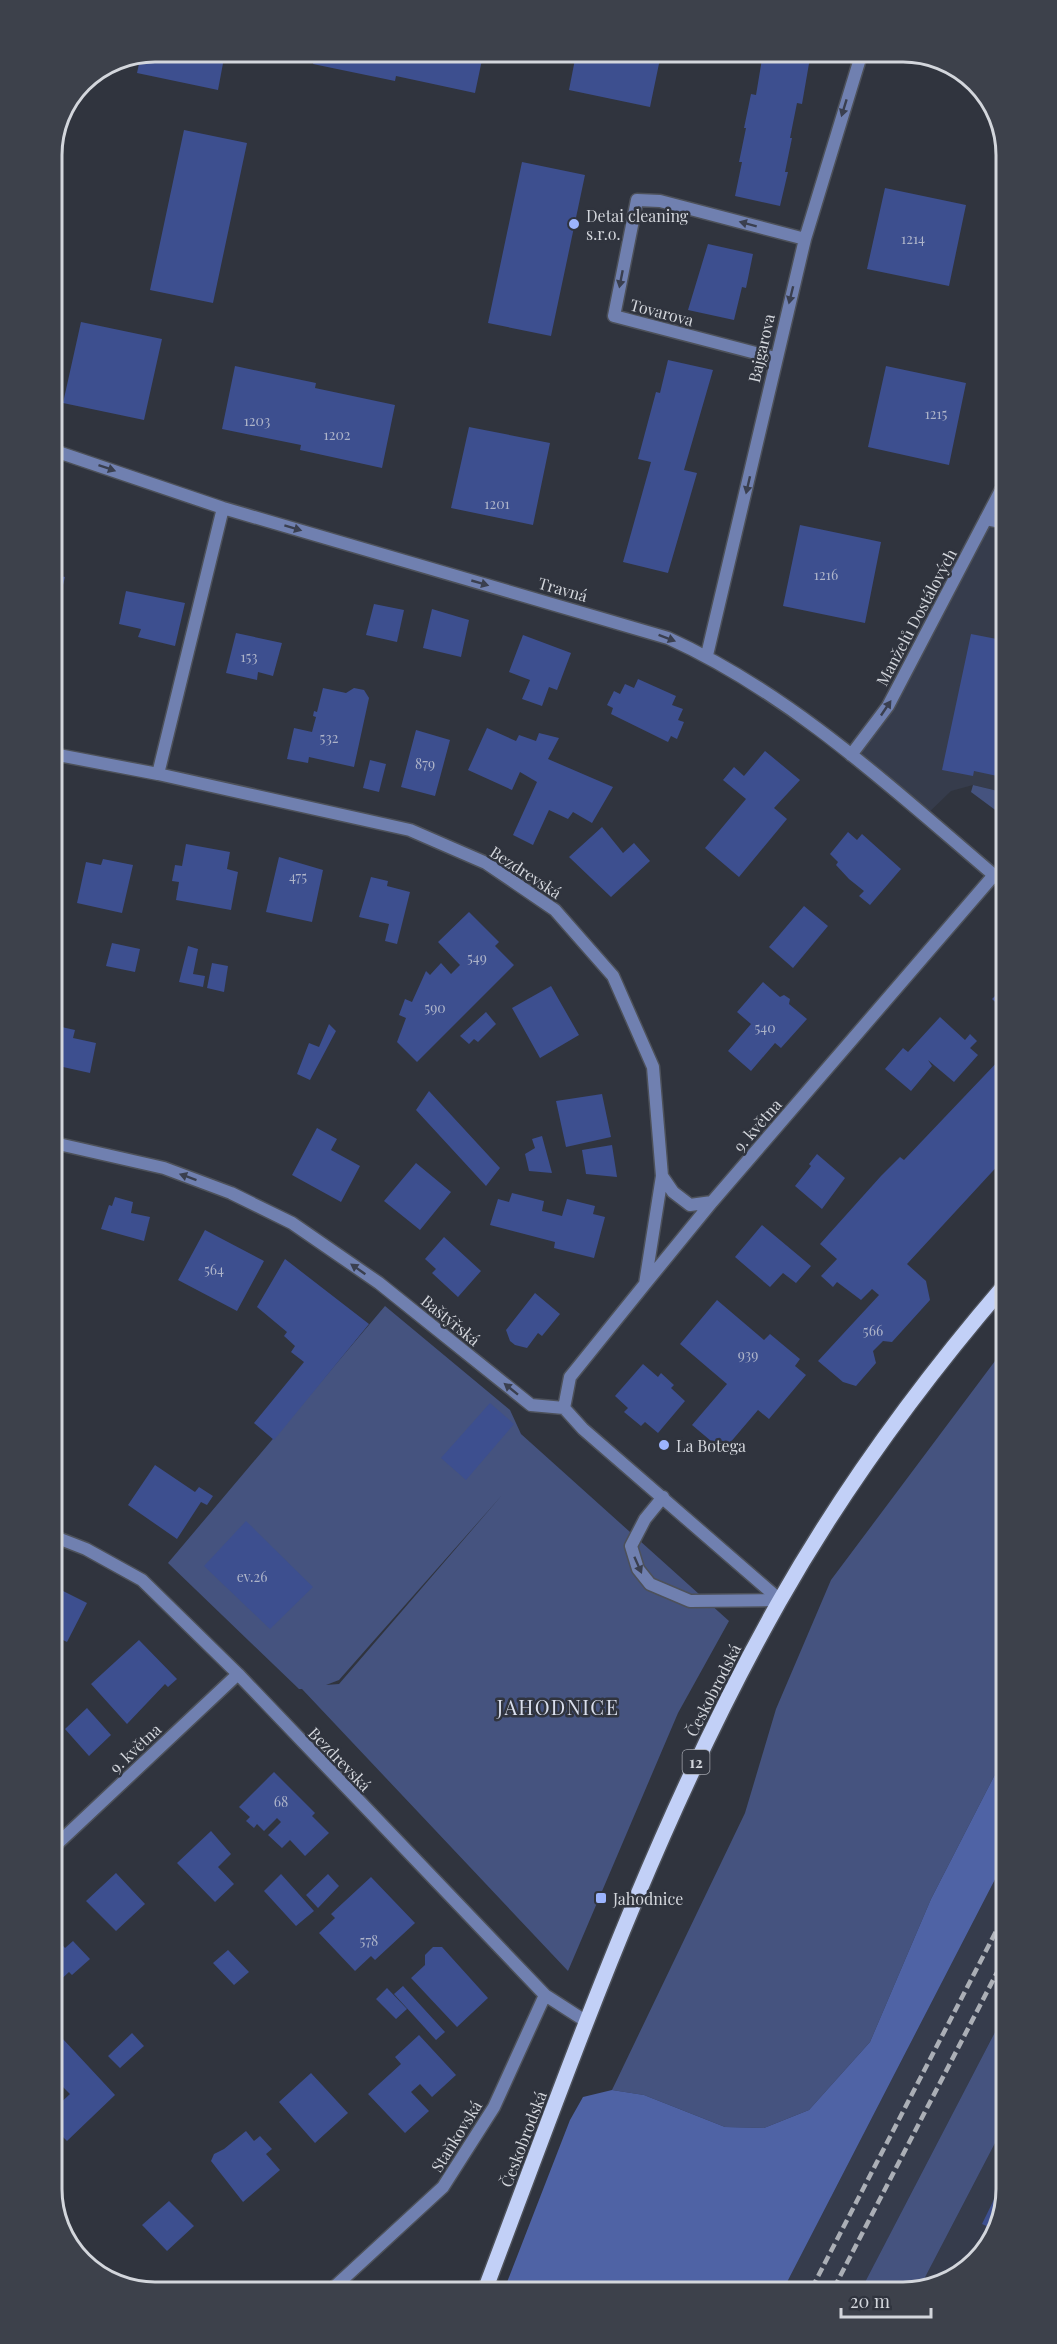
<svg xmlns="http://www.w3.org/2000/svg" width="1057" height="2344" viewBox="0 0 1057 2344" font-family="'Playfair Display',serif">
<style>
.built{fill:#363c4c}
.green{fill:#45537f;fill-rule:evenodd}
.forest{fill:#4f63a5}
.building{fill:#3d4f8f}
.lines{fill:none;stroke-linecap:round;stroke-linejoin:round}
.lane-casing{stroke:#4d515a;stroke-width:15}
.street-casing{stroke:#4d515a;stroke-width:15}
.primary-casing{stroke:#4d515a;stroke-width:18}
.lane{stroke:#7080b0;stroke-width:12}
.street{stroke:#7080b0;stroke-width:12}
.primary{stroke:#c2d0f7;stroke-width:15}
.rail{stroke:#abafb6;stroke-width:4.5;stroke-dasharray:9 4.5;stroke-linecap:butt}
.oneway{fill:#3a3f4f}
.poi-dot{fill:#9cb4fd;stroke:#30343e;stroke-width:2}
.labels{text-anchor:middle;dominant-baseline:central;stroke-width:5;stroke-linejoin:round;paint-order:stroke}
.number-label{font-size:14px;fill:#aeb4c9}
.shield{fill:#30343e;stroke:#a2a5ad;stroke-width:1.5}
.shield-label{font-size:15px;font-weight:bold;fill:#d3d6dc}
.poi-label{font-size:16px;fill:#d3d6dc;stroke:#30343e;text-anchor:start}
.street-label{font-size:16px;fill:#d3d6dc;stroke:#30343e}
.quarter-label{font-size:20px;letter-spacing:1.5px;fill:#dadfed;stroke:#30343e}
.rim{fill:none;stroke:#d3d6dc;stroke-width:3}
</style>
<rect width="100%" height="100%" fill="#30343e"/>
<path class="built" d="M 986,519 L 1001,524 L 1002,792 L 973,785 L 951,791 L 924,817 L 851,755 L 888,706 Z
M 1005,1860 L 1006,2011 L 862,2288 L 784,2288 Z
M 1006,2122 L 1006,2189 L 985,2252 L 936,2287 L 920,2287 Z"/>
<path class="green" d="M 973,785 L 1002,792 L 1002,815 L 971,792 Z
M 385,1306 L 510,1410 L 521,1434 L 729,1621 L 678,1713 L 568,1971 L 302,1689 L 299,1689 L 168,1563 ZM 503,1494 L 339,1684 L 326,1685 L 339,1680 Z
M 1004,1349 L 1005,1755 L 931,1899 L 870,2042 L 809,2110 L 764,2128 L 725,2127 L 644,2095 L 612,2090 L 745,1813 L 776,1709 L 831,1580 Z
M 1006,2011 L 1006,2122 L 920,2287 L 862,2288 Z"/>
<path class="forest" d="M 1005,1755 L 1005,1860 L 784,2288 L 504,2290 L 570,2120 L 583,2097 L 612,2090 L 644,2095 L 725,2127 L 764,2128 L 809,2110 L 870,2042 L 931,1899 Z"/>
<path class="building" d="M 811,52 L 802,104 L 797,103 L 790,138 L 792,138 L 785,172 L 788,172 L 780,206 L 735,196 L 742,162 L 739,162 L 746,128 L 744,128 L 751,94 L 756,95 L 763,53 Z
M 576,54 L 661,54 L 650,107 L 569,90 Z
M 483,55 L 475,93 L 396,76 L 395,81 L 313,64 L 315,57 Z
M 224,58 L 218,90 L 137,73 L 140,59 Z
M 184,130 L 247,143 L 213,303 L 150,290 Z
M 522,162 L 585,175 L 551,336 L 488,323 Z
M 885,188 L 966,205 L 949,286 L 867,269 Z
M 708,244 L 753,254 L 746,288 L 742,287 L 734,320 L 688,310 Z
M 81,322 L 162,339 L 144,420 L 63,403 Z
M 668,360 L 713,370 L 684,470 L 697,473 L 668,573 L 623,562 L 651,462 L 638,459 L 656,392 L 660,393 Z
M 235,366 L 316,383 L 315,388 L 395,405 L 382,468 L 300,450 L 301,445 L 222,429 Z
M 886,366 L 966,383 L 949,465 L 868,447 Z
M 469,427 L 550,443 L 533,525 L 451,508 Z
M 800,525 L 881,542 L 865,623 L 783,606 Z
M 52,574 L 65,577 L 53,625 L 52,625 Z
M 126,591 L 185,603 L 175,646 L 138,637 L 141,629 L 119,624 Z
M 374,604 L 404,610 L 397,642 L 366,635 Z
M 432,609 L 469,620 L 461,657 L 423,648 Z
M 236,633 L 282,643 L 273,676 L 258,672 L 257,680 L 226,673 Z
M 971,634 L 1002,640 L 1002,777 L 974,771 L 973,776 L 942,770 Z
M 523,635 L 571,653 L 557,690 L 549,687 L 542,706 L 522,699 L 530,680 L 509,672 Z
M 638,679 L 676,696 L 672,705 L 683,709 L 678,720 L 684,722 L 677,739 L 671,736 L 668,742 L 611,714 L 613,708 L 607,705 L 614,691 L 620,694 L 625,684 L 634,688 Z
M 323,688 L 346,693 L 354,688 L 364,690 L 369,698 L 354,767 L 309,757 L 308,763 L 287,759 L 294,728 L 312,732 L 316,717 L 313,716 L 314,711 L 317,712 Z
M 487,728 L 516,741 L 519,735 L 536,741 L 539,733 L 559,738 L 548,759 L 613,787 L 592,823 L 573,812 L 568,819 L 549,810 L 533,845 L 513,835 L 537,782 L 520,772 L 512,790 L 468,770 Z
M 416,730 L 450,740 L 435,796 L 401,787 Z
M 765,751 L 800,780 L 774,808 L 787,819 L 739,877 L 705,848 L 746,799 L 723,780 L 734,767 L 744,776 Z
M 370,760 L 386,764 L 379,792 L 363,788 Z
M 602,827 L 623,853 L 634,843 L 650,861 L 611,897 L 569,857 Z
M 848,832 L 857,840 L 862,834 L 901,869 L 870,905 L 859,896 L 864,891 L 849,879 L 836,865 L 838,862 L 830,854 Z
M 186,844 L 230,852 L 227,869 L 238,872 L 231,910 L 176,900 L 179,882 L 172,881 L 175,865 L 182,866 Z
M 279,857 L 323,870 L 312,922 L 266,912 Z
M 103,859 L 133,865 L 122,913 L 77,903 L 86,862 L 101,865 Z
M 371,877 L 388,881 L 387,886 L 410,892 L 397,944 L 385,941 L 389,924 L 359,917 Z
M 804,906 L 828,926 L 793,968 L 769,947 Z
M 469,912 L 499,942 L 495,946 L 514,965 L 417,1062 L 397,1042 L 406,1018 L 399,1015 L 405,999 L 412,1002 L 426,971 L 430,975 L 441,963 L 451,974 L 460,965 L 438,942 Z
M 112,943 L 140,949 L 135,972 L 106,966 Z
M 188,946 L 198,949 L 193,974 L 205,976 L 203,987 L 179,982 Z
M 212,963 L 228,966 L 224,992 L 207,988 Z
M 763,982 L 780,997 L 784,995 L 790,999 L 789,1004 L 807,1019 L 781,1048 L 775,1043 L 751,1071 L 728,1051 L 751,1024 L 737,1012 Z
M 551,986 L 579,1035 L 540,1058 L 512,1008 Z
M 1003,988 L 1003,1009 L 992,999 Z
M 486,1012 L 496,1024 L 478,1042 L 474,1039 L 469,1044 L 460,1036 Z
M 940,1017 L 965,1040 L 970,1034 L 977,1041 L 970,1048 L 978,1055 L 954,1082 L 928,1060 L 932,1066 L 911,1091 L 885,1069 L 903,1048 L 908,1052 Z
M 329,1024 L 336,1031 L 310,1080 L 297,1074 L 309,1043 L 319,1047 Z
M 57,1026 L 75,1030 L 73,1038 L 96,1043 L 90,1073 L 54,1065 Z
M 1003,1056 L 1003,1160 L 907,1264 L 926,1281 L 930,1300 L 892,1342 L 883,1341 L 873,1351 L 876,1363 L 856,1386 L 843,1382 L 818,1361 L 879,1295 L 872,1289 L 861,1300 L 837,1282 L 833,1287 L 821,1276 L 837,1259 L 820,1244 L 881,1176 L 900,1157 L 904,1160 Z
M 429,1091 L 500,1168 L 486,1186 L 416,1110 Z
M 602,1094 L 611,1137 L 566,1147 L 556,1101 Z
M 317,1128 L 337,1139 L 331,1150 L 360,1166 L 341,1202 L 292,1175 Z
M 542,1136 L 552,1173 L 529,1171 L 525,1154 L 535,1148 L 532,1139 Z
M 612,1145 L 617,1177 L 586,1174 L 582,1150 Z
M 817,1154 L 845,1178 L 822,1209 L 795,1186 L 811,1166 L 809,1164 Z
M 416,1163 L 451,1192 L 420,1230 L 384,1201 Z
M 512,1193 L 544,1201 L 542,1211 L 562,1216 L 567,1199 L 595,1206 L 593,1214 L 605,1217 L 594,1258 L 554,1248 L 555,1242 L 490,1225 L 498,1199 L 509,1202 Z
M 115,1197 L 133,1202 L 131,1213 L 150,1217 L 144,1241 L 101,1229 L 109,1205 L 112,1206 Z
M 762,1225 L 811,1266 L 796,1283 L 783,1273 L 770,1287 L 735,1257 Z
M 205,1230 L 264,1261 L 237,1311 L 178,1280 Z
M 444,1237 L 481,1271 L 458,1297 L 432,1273 L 436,1269 L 425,1259 Z
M 285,1259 L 369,1324 L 274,1440 L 254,1423 L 304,1362 L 291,1352 L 295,1346 L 284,1336 L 287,1332 L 257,1307 Z
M 535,1293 L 560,1314 L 542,1336 L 538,1333 L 527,1348 L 515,1345 L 510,1341 L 506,1330 Z
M 717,1300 L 764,1340 L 770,1334 L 800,1359 L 795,1366 L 806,1375 L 769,1419 L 758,1410 L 723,1451 L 692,1425 L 727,1384 L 680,1344 Z
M 643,1364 L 658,1377 L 661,1373 L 674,1385 L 671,1388 L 685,1401 L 658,1433 L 645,1422 L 641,1426 L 624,1412 L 628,1408 L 615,1396 Z
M 490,1403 L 514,1424 L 466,1480 L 441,1458 Z
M 155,1465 L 195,1492 L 199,1487 L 213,1496 L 207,1505 L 201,1502 L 177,1539 L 128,1505 Z
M 246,1521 L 313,1587 L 270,1629 L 204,1566 Z
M 55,1587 L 87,1603 L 67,1642 L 55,1636 Z
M 139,1640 L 177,1679 L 168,1687 L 165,1684 L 127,1724 L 91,1684 Z
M 87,1708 L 111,1735 L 89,1756 L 65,1729 Z
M 274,1772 L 315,1813 L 312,1816 L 329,1833 L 305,1856 L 290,1840 L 282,1848 L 268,1835 L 281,1822 L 277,1818 L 264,1831 L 257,1824 L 254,1828 L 246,1821 L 250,1817 L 239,1807 Z
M 211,1831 L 231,1854 L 218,1867 L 234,1884 L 215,1902 L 177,1863 Z
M 116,1873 L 145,1904 L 116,1931 L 86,1901 Z
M 281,1874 L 314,1911 L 296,1926 L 264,1891 Z
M 328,1874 L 339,1886 L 318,1908 L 306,1895 Z
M 371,1877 L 415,1923 L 375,1960 L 371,1956 L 355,1971 L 319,1933 L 335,1918 L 331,1914 Z
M 56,1938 L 65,1948 L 73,1941 L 90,1959 L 72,1975 L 69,1972 L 56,1984 Z
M 433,1947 L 442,1947 L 488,1998 L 457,2027 L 411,1978 L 425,1965 L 425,1955 Z
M 228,1950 L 249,1972 L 234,1985 L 213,1963 Z
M 403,1986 L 445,2032 L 436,2040 L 394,1994 Z
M 387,1988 L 407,2009 L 396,2019 L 376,1999 Z
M 132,2033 L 144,2046 L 120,2068 L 108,2056 Z
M 419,2035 L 456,2075 L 432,2097 L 420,2084 L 411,2092 L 429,2111 L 405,2133 L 368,2094 L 401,2064 L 395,2057 Z
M 62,2038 L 115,2095 L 67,2141 L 56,2130 L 56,2107 L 70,2094 L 56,2080 L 56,2043 Z
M 311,2073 L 348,2113 L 315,2143 L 279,2102 Z
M 246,2131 L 254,2141 L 260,2136 L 272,2149 L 266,2154 L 280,2170 L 243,2202 L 211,2161 L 214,2154 L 224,2149 Z
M 1006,2175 L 1006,2189 L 993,2229 L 982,2224 Z
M 169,2201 L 194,2226 L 167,2251 L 142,2225 Z"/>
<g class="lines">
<defs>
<path id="lane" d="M 986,519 L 1001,522
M 663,1497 L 645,1519 L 631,1546 L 638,1569 L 650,1584 L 690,1601 L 780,1600"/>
<path id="street" d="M 51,186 L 57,135
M 775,358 L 614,316 L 637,200 L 660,201 L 805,239
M 52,450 L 223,508 L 668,638 C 794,695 897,793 1002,882
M 707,655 L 805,239 L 862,52
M 53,754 L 158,774 L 410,830 L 486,863 L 555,910 L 613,976 L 653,1067 L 662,1176 L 645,1284
M 851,755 L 888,706 L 1001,490
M 158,774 L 223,508
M 54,1143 L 164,1168 L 231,1193 L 292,1223 L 379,1283 L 531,1405 L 564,1408 L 583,1429 L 780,1600
M 662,1176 L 673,1192 L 690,1205 L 712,1202
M 564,1408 L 570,1377 L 645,1284 L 712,1202 L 994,875
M 55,1537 L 86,1549 L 142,1580 L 238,1674 L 545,1995 L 587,2022
M 56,1845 L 238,1674
M 329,2292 L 443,2187 L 494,2107 L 545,1995"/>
<path id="primary" d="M 485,2290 C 573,2057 656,1820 779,1602 C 843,1489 919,1385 1004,1286"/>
</defs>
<use href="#lane" class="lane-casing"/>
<use href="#street" class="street-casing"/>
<use href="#primary" class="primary-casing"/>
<use href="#lane" class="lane"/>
<use href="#street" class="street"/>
<use href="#primary" class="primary"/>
<path class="rail" d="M 812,2288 L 1005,1914
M 834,2288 L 1005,1957"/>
</g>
<defs><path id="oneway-solid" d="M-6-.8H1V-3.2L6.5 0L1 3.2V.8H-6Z" transform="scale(1.5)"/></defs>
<g class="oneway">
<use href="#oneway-solid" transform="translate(844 108) rotate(107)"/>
<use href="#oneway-solid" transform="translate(748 224) rotate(-165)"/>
<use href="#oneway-solid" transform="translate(621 279) rotate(101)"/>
<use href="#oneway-solid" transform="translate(791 295) rotate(104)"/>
<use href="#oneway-solid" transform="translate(107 468) rotate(19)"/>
<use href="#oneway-solid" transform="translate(748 485) rotate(103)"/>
<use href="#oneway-solid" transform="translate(293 528) rotate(17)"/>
<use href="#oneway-solid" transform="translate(480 583) rotate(16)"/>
<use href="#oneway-solid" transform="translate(667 638) rotate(21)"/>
<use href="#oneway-solid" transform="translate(886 708) rotate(-56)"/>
<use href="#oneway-solid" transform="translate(188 1177) rotate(-160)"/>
<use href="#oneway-solid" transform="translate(358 1269) rotate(-145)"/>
<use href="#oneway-solid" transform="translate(511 1389) rotate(-141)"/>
<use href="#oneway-solid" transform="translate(638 1565) rotate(66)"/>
</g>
<g class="poi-dot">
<circle cx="574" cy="224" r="6"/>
<circle cx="664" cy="1445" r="6"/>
<rect x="595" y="1892" width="12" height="12" rx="3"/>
</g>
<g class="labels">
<g class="number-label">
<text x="913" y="238">1214</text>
<text x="936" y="413">1215</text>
<text x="257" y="420">1203</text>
<text x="337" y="434">1202</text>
<text x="497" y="503">1201</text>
<text x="826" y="574">1216</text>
<text x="249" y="656">153</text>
<text x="329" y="737">532</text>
<text x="425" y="763">879</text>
<text x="298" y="876">475</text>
<text x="477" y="957">549</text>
<text x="435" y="1007">590</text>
<text x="765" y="1027">540</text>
<text x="214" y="1269">564</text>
<text x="873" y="1330">566</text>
<text x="748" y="1354">939</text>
<text x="252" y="1576">ev.26</text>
<text x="281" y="1801">68</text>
<text x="369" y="1940">578</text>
</g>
<rect class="shield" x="682.5" y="1750" width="27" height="24" rx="4.5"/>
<g class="shield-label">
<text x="696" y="1762">12</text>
</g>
<g class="poi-label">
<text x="586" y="215">Detai cleaning<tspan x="586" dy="18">s.r.o.</tspan></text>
<text x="676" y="1445">La Botega</text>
<text x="613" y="1898">Jahodnice</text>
</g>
<g class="street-label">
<text transform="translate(662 312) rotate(15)">Tovarova</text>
<text transform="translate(761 348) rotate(-77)">Bajgarova</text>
<text transform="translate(563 589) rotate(16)">Travná</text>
<text transform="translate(916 617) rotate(-62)">Manželů Dostálových</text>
<text transform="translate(526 872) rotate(33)">Bezdrevská</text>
<text transform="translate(757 1125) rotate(-49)">9. května</text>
<text transform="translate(451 1320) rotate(39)">Baštýřská</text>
<text transform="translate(713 1690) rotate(-63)">Českobrodská</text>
<text transform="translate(135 1748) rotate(-43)">9. května</text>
<text transform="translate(340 1759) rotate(46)">Bezdrevská</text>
<text transform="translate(456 2136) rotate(-58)">Staňkovská</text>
<text transform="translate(523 2139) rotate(-69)">Českobrodská</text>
</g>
<g class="quarter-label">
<text x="558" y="1706">JAHODNICE</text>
</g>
</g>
<path d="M0 0H1057V2344H0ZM155 62H903A93 93 0 0 1 996 155V2189A93 93 0 0 1 903 2282H155A93 93 0 0 1 62 2189V155A93 93 0 0 1 155 62Z" fill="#3d414b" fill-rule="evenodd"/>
<path class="rim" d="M155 62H903A93 93 0 0 1 996 155V2189A93 93 0 0 1 903 2282H155A93 93 0 0 1 62 2189V155A93 93 0 0 1 155 62Z"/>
<path d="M841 2308v9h90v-9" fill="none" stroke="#d3d6dc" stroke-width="3"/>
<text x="850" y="2308" font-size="18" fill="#d3d6dc" stroke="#30343e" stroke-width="4.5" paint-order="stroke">20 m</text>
</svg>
